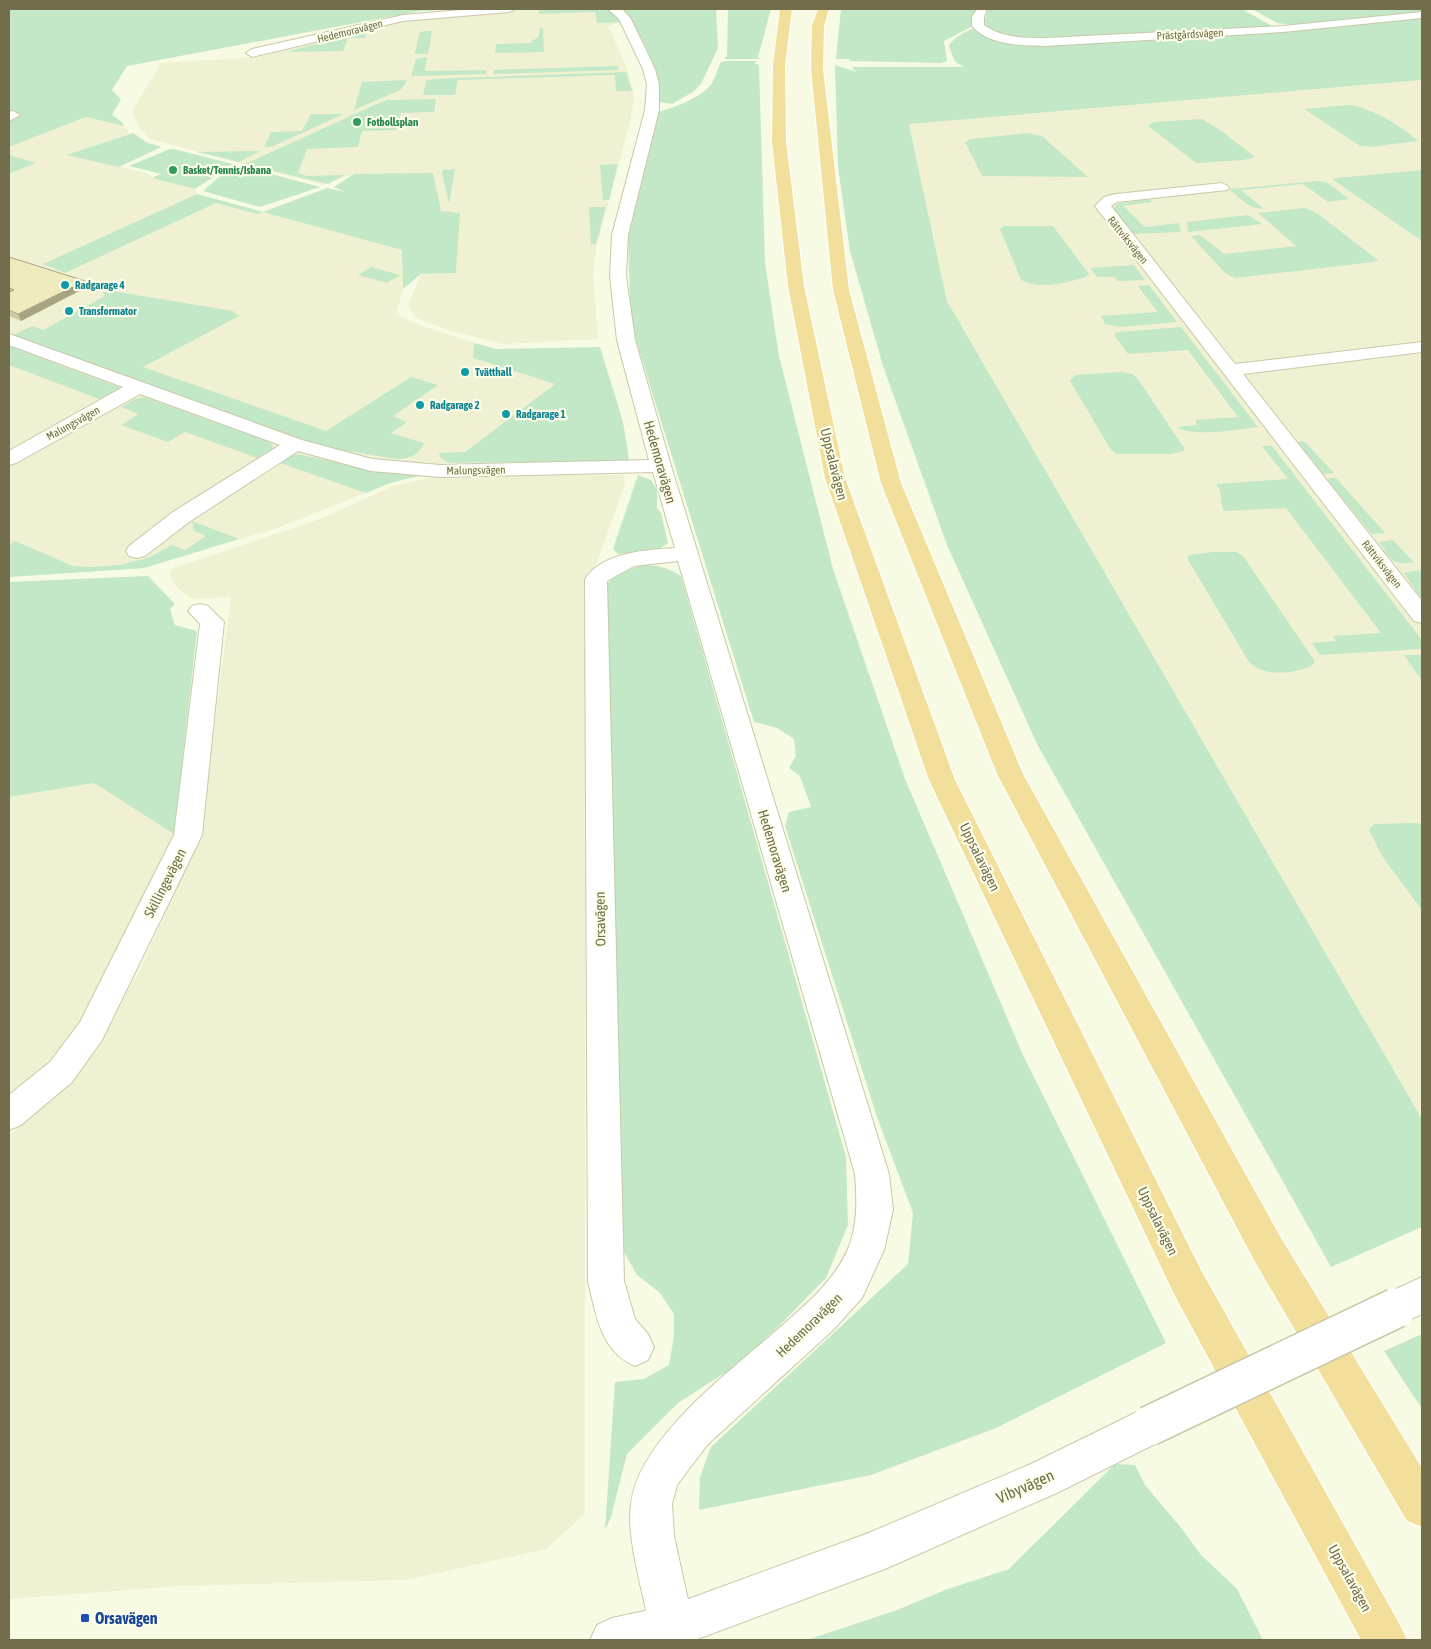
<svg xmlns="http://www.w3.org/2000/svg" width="1431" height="1649" viewBox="0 0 1431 1649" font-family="'Asap Condensed',sans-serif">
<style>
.residential{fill:#f0f1d2}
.green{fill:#c2e8c7}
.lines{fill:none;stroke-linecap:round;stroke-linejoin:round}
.minor-casing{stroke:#c9c8a8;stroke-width:2}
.tertiary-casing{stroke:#c9c8a8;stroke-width:2}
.motorway-casing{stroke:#fff;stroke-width:2}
.minor{fill:#fff;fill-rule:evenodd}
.tertiary{fill:#fff;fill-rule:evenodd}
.motorway{fill:#f3df9c;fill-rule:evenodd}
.tertiary-bridge-casing{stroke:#c9c8a8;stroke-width:42;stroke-linecap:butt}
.tertiary-bridge{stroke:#fff;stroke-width:39}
.wall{fill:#cecaa2}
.shaded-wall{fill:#a7a484}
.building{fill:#efebbc;stroke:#a7a484}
.leisure-dot{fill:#2e9e5b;stroke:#fcfee9;stroke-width:2}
.culture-dot{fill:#0f9aa8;stroke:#fcfee9;stroke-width:2}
.transit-dot{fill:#1a4fb4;stroke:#fcfee9;stroke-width:2}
.labels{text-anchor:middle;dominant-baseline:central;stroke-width:4.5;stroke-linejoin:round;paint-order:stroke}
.far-street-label{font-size:11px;fill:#726d4a;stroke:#fcfee9}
.far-leisure-label{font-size:11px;font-weight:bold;fill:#27864d;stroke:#fcfee9;text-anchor:start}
.far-culture-label{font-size:11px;font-weight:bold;fill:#0d838f;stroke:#fcfee9;text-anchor:start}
.street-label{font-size:14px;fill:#726d4a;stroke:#fcfee9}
.near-street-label{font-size:16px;fill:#726d4a;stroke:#fcfee9}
.near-transit-label{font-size:16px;font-weight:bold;fill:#164399;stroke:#fcfee9;text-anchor:start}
</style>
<rect width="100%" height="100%" fill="#f8fbe3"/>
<path class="residential" d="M 534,9 L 607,9 L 621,22 L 608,26 L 627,68 L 633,88 L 634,100 L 630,122 L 597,245 L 593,271 L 598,339 L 502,344 L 452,331 L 416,318 L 408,305 L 421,274 L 456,273 L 459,213 L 441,211 L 354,174 L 323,185 L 150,139 L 139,128 L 132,111 L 161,63 L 256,57 L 410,19 L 453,13 Z
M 1422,80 L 1422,1119 L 947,301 L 909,123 Z
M 86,117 L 124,126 L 129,130 L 128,134 L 67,155 L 148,173 L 152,178 L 195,189 L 197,194 L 402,250 L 403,289 L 396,314 L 416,324 L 474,343 L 473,358 L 556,384 L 472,448 L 430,473 L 390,483 L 277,528 L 144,568 L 9,577 L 9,174 L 35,163 L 9,155 L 9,147 Z
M 565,475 L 624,475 L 625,485 L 585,595 L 585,1514 L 546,1549 L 406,1580 L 182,1586 L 9,1599 L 9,1136 L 77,1074 L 140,970 L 201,832 L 231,597 L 192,599 L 178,589 L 169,574 L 174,568 L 320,519 L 393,486 L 434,477 Z
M 94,783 L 174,834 L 95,1000 L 50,1070 L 9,1101 L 9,797 Z"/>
<path class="green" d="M 9,9 L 464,9 L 420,11 L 127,66 L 112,90 L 121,99 L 112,115 L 122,122 L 124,126 L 86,117 L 9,147 Z
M 541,9 L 607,9 L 614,11 L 621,22 L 597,23 L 595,12 L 538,14 Z
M 624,9 L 716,9 L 718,48 L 701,84 L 693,92 L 672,104 L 659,102 C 660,66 642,38 624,9 Z
M 728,9 L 771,9 L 758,57 L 760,59 L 724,59 L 727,56 Z
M 841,9 L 978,9 L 973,26 L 944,41 L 947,61 L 941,63 L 849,61 L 850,59 L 836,59 Z
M 988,9 L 1242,9 L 1272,26 L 1051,40 L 1006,37 L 985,26 L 984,23 Z
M 1252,9 L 1422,9 L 1422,13 L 1301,26 L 1277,23 Z
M 1422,16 L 1422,80 L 909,124 L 947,301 L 1422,1119 L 1422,1227 L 1331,1267 L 1037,744 L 947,545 L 883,366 L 850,251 L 838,167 L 835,65 L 857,72 L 851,67 L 964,67 L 955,62 L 949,46 C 952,38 969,29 977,28 L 1023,43 Z
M 540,28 L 543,28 L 544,52 L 495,53 L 496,44 L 532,43 L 533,40 L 538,38 Z
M 367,31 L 365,38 L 348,38 L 343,51 L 285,52 Z
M 424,31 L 432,31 L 428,54 L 415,54 L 419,33 Z
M 427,57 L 425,71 L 486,70 L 486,74 L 411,76 L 416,59 Z
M 726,61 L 758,61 L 754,63 L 759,65 L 765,263 L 779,356 L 833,569 L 905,779 L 1023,1055 L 1166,1343 L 996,1428 L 871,1475 L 699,1510 L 700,1477 L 711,1447 L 908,1264 L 913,1213 L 877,1117 L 785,826 L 789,812 L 811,807 L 800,776 L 789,768 L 796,756 L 794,739 L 777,728 L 754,722 L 636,340 L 630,302 L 628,234 L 659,112 C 675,107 696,100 709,87 C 715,81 717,69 721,62 Z
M 617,66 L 619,70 L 493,74 L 494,70 Z
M 626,72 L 632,91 L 616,91 L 615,75 L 458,80 L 455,95 L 423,95 L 426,81 L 434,79 Z
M 406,80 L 406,83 L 400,90 L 354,110 L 362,82 Z
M 436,99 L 434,112 L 401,113 L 397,130 L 362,131 L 358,147 L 307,149 L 298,173 L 307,176 L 344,175 L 328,184 L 245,164 L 379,103 L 387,100 Z
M 1347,105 C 1367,105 1403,127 1418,141 L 1370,147 L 1360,146 L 1304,109 Z
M 311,114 L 344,114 L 271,147 L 264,147 L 271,132 L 302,131 Z
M 1202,119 L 1220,130 L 1255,157 L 1244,160 L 1196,163 L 1148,126 L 1154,122 Z
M 133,133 L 146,142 L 161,147 L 119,167 L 66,155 Z
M 1027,133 L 1042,136 L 1088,177 L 982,176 L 965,142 L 971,139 Z
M 170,149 L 174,149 L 233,164 L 195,189 L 152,178 L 161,174 L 129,166 Z
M 260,151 L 239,162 L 197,152 Z
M 9,155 L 36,163 L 9,174 Z
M 618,164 L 609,200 L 603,200 L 600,165 Z
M 237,166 L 245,167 L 320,187 L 260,207 L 203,191 L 219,177 Z
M 455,169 L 449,204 L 442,173 L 443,170 Z
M 1422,170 L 1422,241 L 1332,179 L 1337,178 Z
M 433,173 L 441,211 L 460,213 L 456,273 L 421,274 L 403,289 L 402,250 L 263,212 L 257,214 L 216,203 L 65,273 L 43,264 L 197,194 L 263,212 L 327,188 L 345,192 L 334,187 L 354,174 Z
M 1319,181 L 1328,183 L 1349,199 L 1328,202 L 1303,184 L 1241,190 L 1264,209 C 1249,209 1240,198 1229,189 Z
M 1147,199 L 1153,202 L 1123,206 L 1145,227 L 1179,223 L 1181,232 L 1131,234 L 1112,210 L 1117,204 Z
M 589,207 L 606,207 L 596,244 L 591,244 Z
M 1305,208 L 1318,214 L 1378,260 L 1374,262 L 1236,278 L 1226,274 L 1191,236 L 1200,235 L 1224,254 L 1296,246 L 1258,213 Z
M 1248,215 L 1262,224 L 1188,232 L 1187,222 Z
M 1004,226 L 1053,226 L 1089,274 L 1086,277 C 1066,283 1040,290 1021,280 L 1000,229 Z
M 1134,265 L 1145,280 L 1118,281 L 1114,277 L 1097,277 L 1090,268 Z
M 371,267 L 400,275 L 387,283 L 358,275 Z
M 1149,285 L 1177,322 L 1119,327 L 1105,324 L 1101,316 L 1158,312 L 1138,286 Z
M 112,291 L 233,311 L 239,316 L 143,367 L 326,431 L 411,377 L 438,385 L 393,416 L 407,422 L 391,433 L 424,443 C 420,455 408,459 396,459 L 323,447 L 13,335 L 32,326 L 43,330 L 105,296 L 103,292 Z
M 1181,327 L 1258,427 C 1240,429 1193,438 1178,427 L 1197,425 L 1195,420 L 1238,417 L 1188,350 L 1128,354 L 1115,336 L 1115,333 L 1119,332 Z
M 474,343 L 497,349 L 600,347 L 623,422 L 629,459 L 626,461 L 448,463 L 439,456 L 440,453 L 465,452 L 555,384 L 473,358 Z
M 9,346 L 121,388 L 99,399 L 9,365 Z
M 1122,372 L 1133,374 L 1140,382 L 1184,448 L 1184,451 L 1171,454 L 1117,454 L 1111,450 L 1070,381 L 1075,375 Z
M 144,397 L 267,441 L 272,444 L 273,448 L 271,453 L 260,459 L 185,432 L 168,442 L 121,425 L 139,414 L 121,407 L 135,399 Z
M 1304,441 L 1334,473 L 1323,474 L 1298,442 Z
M 1262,446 L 1272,446 L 1422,640 L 1422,649 L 1320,655 L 1312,643 L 1336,641 L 1333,636 L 1381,633 L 1286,508 L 1224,511 C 1219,502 1224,494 1216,484 L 1288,479 Z
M 297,454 L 349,465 L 392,471 L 430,473 L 390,483 L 366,493 L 277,462 Z
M 638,475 L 651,480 L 657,489 L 657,508 L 661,513 L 668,543 L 656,551 L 618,554 L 613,549 Z
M 1329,478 L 1336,478 L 1385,533 L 1373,534 L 1370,532 L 1328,481 Z
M 192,521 L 239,539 L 144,568 L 9,577 L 9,545 L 15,541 L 73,566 L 91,567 L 119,565 L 148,558 L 172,545 L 185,550 L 206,536 L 194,531 Z
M 1393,540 L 1414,562 C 1391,566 1391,559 1379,542 Z
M 1213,552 L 1236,552 L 1243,556 L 1312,657 L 1315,662 L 1311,666 C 1292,674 1264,677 1249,662 L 1187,558 L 1189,555 Z
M 641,565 C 657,565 667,567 681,576 L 846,1157 L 848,1225 L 826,1278 L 775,1330 L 731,1369 L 678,1403 L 627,1454 L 611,1517 L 605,1530 L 615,1382 L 644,1379 L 669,1365 L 674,1336 L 674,1314 L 660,1293 L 637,1275 L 616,1238 L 604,587 L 616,575 Z
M 1419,570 L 1422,574 L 1422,600 L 1404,573 Z
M 148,576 L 175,604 L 170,609 L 175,625 L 197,631 L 174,834 L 94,783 L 9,797 L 9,582 Z
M 1404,655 L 1422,655 L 1422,681 Z
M 1414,823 L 1422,824 L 1422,910 L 1382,856 L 1369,830 L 1374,824 Z
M 1422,1334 L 1422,1409 L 1384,1351 Z
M 1115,1464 L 1135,1465 L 1145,1485 L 1182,1529 L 1201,1555 L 1237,1589 L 1263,1640 L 807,1640 L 897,1610 L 945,1590 L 1009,1569 Z"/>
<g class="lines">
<defs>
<path id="minor" d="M 472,9 L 515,9 L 509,12 L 403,21 L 252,57 L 246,53 L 252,49 L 403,15 Z
M 608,9 L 622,9 L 631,19 L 655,69 L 659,84 L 659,110 L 628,235 L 626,276 L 635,340 L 671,466 L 889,1174 L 893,1210 L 884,1250 L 862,1298 L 833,1330 L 707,1445 L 677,1485 L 672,1504 L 674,1536 L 694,1627 L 688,1640 L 656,1640 L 650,1627 C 643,1593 626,1537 631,1504 C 639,1436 736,1367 785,1323 C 810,1301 835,1279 848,1249 C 858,1224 857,1199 855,1174 L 678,561 L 634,566 L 607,581 L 624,1281 L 635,1319 L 648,1334 L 654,1347 L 648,1360 L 635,1366 C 600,1351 596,1314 588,1281 L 585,579 C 603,552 645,550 675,548 L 653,472 L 440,477 L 371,471 L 298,451 L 189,522 L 145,556 L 137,558 L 129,556 L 126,551 L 129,546 L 173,512 L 280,445 L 140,394 L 16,463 L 9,465 L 9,451 L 123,387 L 9,345 L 9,334 L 302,440 L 372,459 L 440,465 L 649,460 L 617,340 L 610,276 L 612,235 L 645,110 L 647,84 L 643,69 L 619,19 Z
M 977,9 L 987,9 L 984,17 L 984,25 C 1002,38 1024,38 1046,38 L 1283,26 L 1422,12 L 1422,18 L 1283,32 L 1046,46 C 1022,45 989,46 972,26 L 972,17 Z
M 13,111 L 20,115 L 9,121 L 9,112 Z
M 1222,183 L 1229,187 L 1227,190 L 1117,202 L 1111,206 L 1235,364 L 1422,342 L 1422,352 L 1243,374 L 1422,601 L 1422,623 L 1414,621 L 1095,206 L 1104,197 L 1116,194 Z
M 200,604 L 208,606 L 224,622 L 202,835 L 102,1040 L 72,1082 L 21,1125 L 9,1130 L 9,1095 L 50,1062 L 80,1022 L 174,835 L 200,624 L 188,611 L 192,606 Z"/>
<path id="tertiary" d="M 1422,1277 L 1422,1314 L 1396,1326 L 1383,1321 L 1377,1308 L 1383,1295 Z
M 1149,1406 L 1163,1412 L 1169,1426 L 1163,1440 L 1059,1492 L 885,1569 L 695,1640 L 590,1640 L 597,1625 L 612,1618 L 672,1605 L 866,1534 L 1031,1464 Z"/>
<path id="motorway" d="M 780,9 L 792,9 L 785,65 L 786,142 L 804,286 L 845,478 L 955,780 L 1201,1270 L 1400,1625 L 1407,1640 L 1361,1640 L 1175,1296 L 929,780 L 825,478 L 788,286 L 772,142 L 773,65 Z
M 818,9 L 829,9 L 824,26 L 823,69 L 849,290 L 901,483 L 1023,774 L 1281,1238 L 1422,1468 L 1422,1527 L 1407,1521 L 1255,1262 L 997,774 L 881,483 L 833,290 L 811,69 L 812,26 Z"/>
</defs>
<use href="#minor" class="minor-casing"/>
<use href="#tertiary" class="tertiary-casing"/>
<use href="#motorway" class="motorway-casing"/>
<use href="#minor" class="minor"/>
<use href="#tertiary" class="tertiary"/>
<use href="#motorway" class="motorway"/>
<defs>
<path id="tertiary-bridge" d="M 1149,1426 L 1396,1308"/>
</defs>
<use href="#tertiary-bridge" class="tertiary-bridge-casing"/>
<use href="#tertiary-bridge" class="tertiary-bridge"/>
</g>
<path class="wall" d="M 9,257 L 87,287 L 21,321 L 9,316 Z"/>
<path class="shaded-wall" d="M 85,281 L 87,287 L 21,321 L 18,314 Z"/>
<path class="building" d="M 9,257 L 85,281 L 18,314 L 9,310 L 9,292 L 14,290 L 9,288 Z"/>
<g class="leisure-dot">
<circle cx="357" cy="122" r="5"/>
<circle cx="173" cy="170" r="5"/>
</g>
<g class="culture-dot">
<circle cx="65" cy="285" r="5"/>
<circle cx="69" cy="311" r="5"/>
<circle cx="465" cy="372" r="5"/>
<circle cx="420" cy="405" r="5"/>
<circle cx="506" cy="414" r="5"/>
</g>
<rect class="transit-dot" x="80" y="1613" width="10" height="10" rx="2.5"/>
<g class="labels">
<g class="far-street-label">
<text transform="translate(350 31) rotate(-14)">Hedemoravägen</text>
<text transform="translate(1190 34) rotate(-3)">Prästgårdsvägen</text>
<text transform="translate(1128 240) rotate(51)">Rättviksvägen</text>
<text transform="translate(73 423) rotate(-29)">Malungsvägen</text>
<text transform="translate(476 470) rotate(-1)">Malungsvägen</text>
<text transform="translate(1382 564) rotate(52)">Rättviksvägen</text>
</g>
<g class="far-leisure-label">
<text x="367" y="122">Fotbollsplan</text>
<text x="183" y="170">Basket/Tennis/Isbana</text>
</g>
<g class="far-culture-label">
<text x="75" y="285">Radgarage 4</text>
<text x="79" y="311">Transformator</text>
<text x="475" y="372">Tvätthall</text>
<text x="430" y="405">Radgarage 2</text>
<text x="516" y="414">Radgarage 1</text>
</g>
<g class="street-label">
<text transform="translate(660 462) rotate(74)">Hedemoravägen</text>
<text transform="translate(834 464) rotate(76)">Uppsalavägen</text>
<text transform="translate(775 851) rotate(73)">Hedemoravägen</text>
<text transform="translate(980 857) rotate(64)">Uppsalavägen</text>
<text transform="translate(165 883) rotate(-63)">Skillingevägen</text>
<text transform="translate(600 919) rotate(-91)">Orsavägen</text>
<text transform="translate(1158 1221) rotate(64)">Uppsalavägen</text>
<text transform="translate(809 1325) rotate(-44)">Hedemoravägen</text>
<text transform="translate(1350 1578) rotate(61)">Uppsalavägen</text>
</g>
<g class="near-street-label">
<text transform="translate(1025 1486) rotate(-24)">Vibyvägen</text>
</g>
<g class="near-transit-label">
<text x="95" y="1618">Orsavägen</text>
</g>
</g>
<rect width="1431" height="1649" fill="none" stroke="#726d4a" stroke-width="20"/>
</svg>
